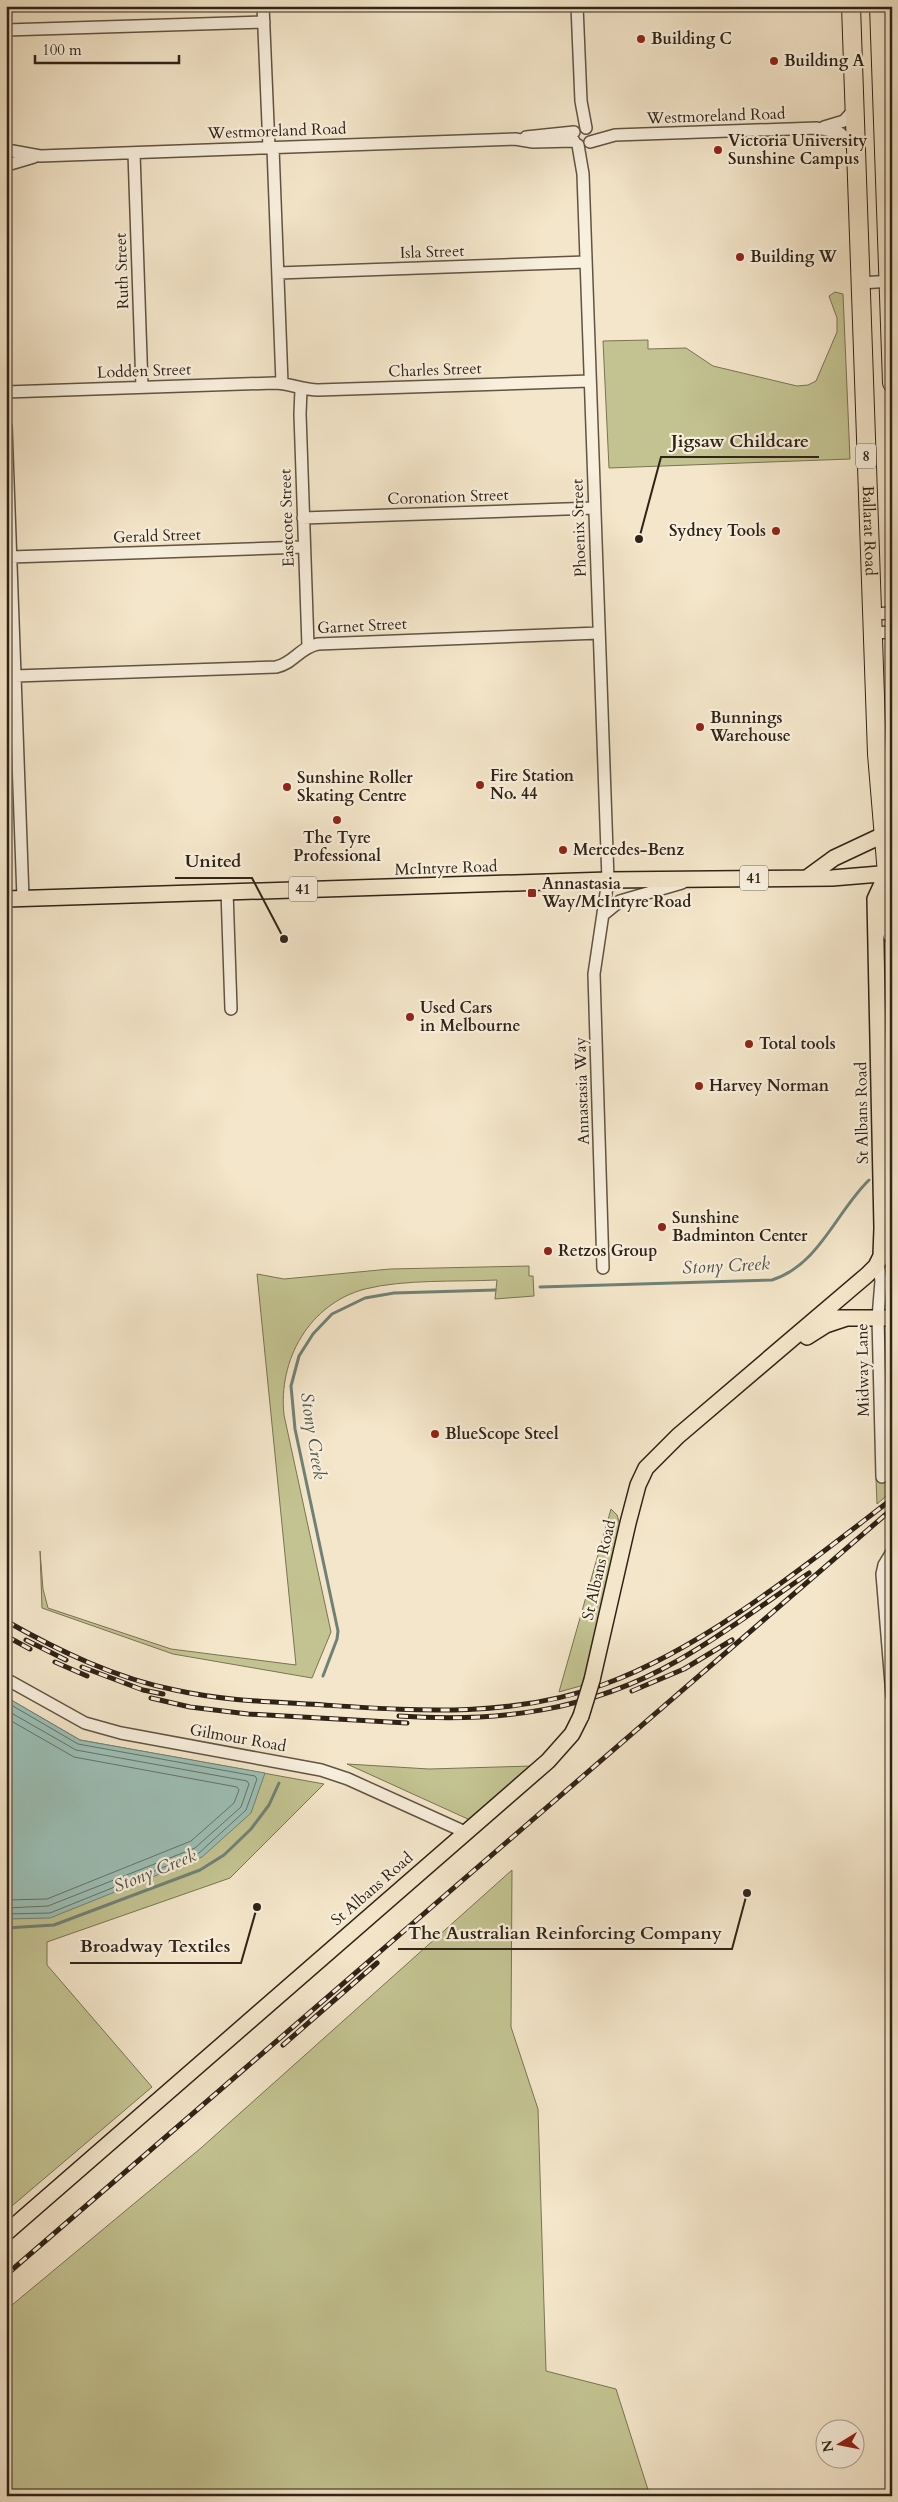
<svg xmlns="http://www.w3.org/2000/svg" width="898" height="2502" viewBox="0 0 898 2502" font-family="Cardo,serif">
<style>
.green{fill:#c3c391;stroke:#797354}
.water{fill:#9cc0b7;stroke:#708177}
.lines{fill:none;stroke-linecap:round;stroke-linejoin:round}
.shore{stroke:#667266;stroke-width:1}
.stream{stroke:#708177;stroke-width:3}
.minor-casing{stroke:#605443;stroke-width:14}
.major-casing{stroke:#2f2316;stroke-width:18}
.highway-casing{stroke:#2f2316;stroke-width:20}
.minor{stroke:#f8efdd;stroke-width:11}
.major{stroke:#f4e6ca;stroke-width:15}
.highway{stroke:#f4e6ca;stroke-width:18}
.rail-casing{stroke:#2f2316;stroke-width:5}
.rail{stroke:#f8efdd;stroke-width:3;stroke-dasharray:9;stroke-linecap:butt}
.major-bridge-casing{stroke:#2f2316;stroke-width:18;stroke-linecap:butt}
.major-bridge{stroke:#f4e6ca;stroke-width:15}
.poi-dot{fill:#8f2418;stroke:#f8efdd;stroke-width:2}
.labels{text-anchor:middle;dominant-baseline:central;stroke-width:4.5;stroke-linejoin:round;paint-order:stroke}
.shield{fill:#f8efdd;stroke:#6b6052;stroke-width:1}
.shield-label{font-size:15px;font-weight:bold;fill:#2f2316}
.poi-label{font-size:16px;font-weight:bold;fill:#2f2316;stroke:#f8efdd;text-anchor:start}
.street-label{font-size:16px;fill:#2f2316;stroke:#f8efdd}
.water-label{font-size:18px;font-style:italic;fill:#505246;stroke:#f8efdd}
.leader{fill:none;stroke:#2f2316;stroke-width:2}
.callout-dot{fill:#2f2316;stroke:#f8efdd;stroke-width:2}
.callout-label{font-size:18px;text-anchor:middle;font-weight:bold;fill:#2f2316;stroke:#f8efdd;stroke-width:4.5;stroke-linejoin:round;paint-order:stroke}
</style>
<rect width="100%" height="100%" fill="#f4e6ca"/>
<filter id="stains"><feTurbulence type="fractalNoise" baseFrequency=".004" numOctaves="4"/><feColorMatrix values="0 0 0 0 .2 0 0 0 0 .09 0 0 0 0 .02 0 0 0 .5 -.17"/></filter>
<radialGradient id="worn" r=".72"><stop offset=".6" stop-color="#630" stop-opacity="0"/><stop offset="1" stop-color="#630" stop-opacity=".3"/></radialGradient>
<path class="green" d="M 835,292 L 843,294 L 850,459 L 609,468 L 603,341 L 648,340 L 648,349 L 686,348 L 713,366 L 797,386 L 808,385 L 816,381 L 837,332 L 837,318 L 829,296 Z
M 529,1266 L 529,1276 L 533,1276 L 534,1296 L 495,1299 L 497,1280 C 456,1282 405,1279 365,1289 C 309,1304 278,1360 284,1415 L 331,1632 L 312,1678 L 173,1654 L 42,1608 L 40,1551 L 43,1589 L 48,1608 L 171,1649 L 296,1665 L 257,1274 L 284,1279 L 390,1269 Z
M 892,1327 L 892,1491 L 877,1504 L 876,1479 L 881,1479 L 884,1334 Z
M 611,1509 L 617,1515 L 621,1528 L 584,1685 L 559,1692 Z
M 6,1697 L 80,1740 L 324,1784 L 230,1878 L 47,1942 L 47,1965 L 152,2087 L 6,2211 Z
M 347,1764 L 429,1769 L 532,1766 L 470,1820 Z
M 512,1870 L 511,2027 L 538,2109 L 546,2371 L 616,2389 L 650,2496 L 6,2496 L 6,2310 L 201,2148 Z"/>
<path class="water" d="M 6,1697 L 80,1740 L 265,1773 L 251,1813 L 202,1857 L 50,1918 L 6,1919 Z"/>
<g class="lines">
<path class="shore" d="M 6,1702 L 78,1744 L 255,1776 L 257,1779 L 246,1810 L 199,1853 L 50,1913 L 6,1914
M 6,1710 L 76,1750 L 247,1781 L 249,1784 L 241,1807 L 195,1848 L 48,1906 L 6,1908
M 6,1718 L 74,1757 L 237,1787 L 239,1790 L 234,1803 L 191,1841 L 47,1899 L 6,1900"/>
<path class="stream" d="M 540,1287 L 772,1280 C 819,1265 836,1212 869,1180
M 323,1676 L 337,1639 L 338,1631 L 295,1429 L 291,1386 L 299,1356 L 313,1334 L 332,1314 L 365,1298 L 394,1293 L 495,1290
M 6,1928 L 54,1925 L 200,1870 L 224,1855 L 251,1829 L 269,1805 L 279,1783"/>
<defs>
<path id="minor" d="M 263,6 L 269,148
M 577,6 L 581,101 L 586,128
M 6,30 L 264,22
M 824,127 L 844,121 L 854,110
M 526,137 L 574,132
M 590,142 L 615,135 L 817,128 L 840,133 L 855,148
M 578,145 L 583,174 L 608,880 L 594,974 L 603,1268
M 273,148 L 282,383
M 7,150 L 40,156 L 515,139 L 533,142 L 574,141
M 134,153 L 142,387
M 7,165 L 34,157
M 278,273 L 586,262
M 860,283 L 892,281
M 301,389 L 300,414 L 308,646
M 6,392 L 274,383 C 289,383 302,390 318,390 L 590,381
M 6,426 L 23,898
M 303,518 L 594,508
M 11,557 L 304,547
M 871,614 L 892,613
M 872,633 L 892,632
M 15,676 L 276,667 C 293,664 300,647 318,644 L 599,633
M 227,891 L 231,1009
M 604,914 L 620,901 L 682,883
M 878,1262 L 881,1281 L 878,1318 L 882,1477
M 892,1552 L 884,1565 L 882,1574 L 892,1696
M 6,1679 L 85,1723 L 121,1733 L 321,1770 L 348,1779 L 465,1832"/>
<path id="major" d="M 808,877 L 834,858 L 883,835
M 6,899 L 608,880 L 832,878 L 892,873
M 837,1318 L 892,1318
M 807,1337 L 826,1325 L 847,1318
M 592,1680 L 628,1523 L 638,1485 L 646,1468 L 678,1436 L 867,1275 L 876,1266 L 881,1256 L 882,1228 L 875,899 L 886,875
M 6,2233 L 548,1761 L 572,1734 L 581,1716"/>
<g id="highway">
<path id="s1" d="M 851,6 L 877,754 L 892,934"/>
<path d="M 879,6 L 892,383"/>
</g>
</defs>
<use href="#minor" class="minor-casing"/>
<use href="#major" class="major-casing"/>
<use href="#highway" class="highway-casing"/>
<use href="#minor" class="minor"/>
<use href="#major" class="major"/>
<use href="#highway" class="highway"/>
<defs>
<path id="rail" d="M 6,1621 C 59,1651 115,1678 175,1690 C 224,1701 274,1702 324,1705 C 418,1711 514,1718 605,1684 C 706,1647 807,1564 892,1499
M 6,1636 L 30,1649
M 26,1640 L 66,1660
M 55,1662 L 87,1676
M 82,1667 L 143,1690 L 163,1694
M 632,1691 L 684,1669 L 732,1640
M 151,1698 L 190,1707 L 248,1714 L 407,1723
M 399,1716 C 497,1723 590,1711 677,1661 C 723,1635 765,1603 809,1573
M 283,2045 L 377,1963
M 6,2275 L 892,1509"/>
</defs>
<use href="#rail" class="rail-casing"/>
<use href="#rail" class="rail"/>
<defs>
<path id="major-bridge" d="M 581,1716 L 592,1680"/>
</defs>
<use href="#major-bridge" class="major-bridge-casing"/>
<use href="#major-bridge" class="major-bridge"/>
</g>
<g class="poi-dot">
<circle cx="641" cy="39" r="5"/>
<circle cx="774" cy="61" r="5"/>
<circle cx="718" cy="150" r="5"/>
<circle cx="740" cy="257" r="5"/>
<circle cx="776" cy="531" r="5"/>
<circle cx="700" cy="727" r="5"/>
<circle cx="480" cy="785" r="5"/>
<circle cx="287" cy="787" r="5"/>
<circle cx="337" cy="820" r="5"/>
<circle cx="563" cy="850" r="5"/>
<rect x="527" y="888" width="10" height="10" rx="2.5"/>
<circle cx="410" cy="1017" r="5"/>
<circle cx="749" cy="1044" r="5"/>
<circle cx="699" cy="1086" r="5"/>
<circle cx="662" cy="1227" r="5"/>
<circle cx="548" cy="1251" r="5"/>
<circle cx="435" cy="1434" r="5"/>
</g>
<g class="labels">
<g class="shield">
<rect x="856" y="443.5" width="20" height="25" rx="4"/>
<rect x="740" y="865.5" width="28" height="25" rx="4"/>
<rect x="289" y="876.5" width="28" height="25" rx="4"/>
</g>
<g class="shield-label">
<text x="866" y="456">8</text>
<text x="754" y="878">41</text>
<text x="303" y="889">41</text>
</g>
<g class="poi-label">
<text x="651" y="39">Building C</text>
<text x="784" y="61">Building A</text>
<text x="728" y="141">Victoria University<tspan x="728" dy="18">Sunshine Campus</tspan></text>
<text x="750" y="257">Building W</text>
<text x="766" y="531" text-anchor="end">Sydney Tools</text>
<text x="710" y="718">Bunnings<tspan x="710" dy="18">Warehouse</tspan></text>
<text x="490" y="776">Fire Station<tspan x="490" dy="18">No. 44</tspan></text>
<text x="297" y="778">Sunshine Roller<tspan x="297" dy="18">Skating Centre</tspan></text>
<text x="337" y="838" text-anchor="middle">The Tyre<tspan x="337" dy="18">Professional</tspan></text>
<text x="573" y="850">Mercedes-Benz</text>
<text x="542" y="884">Annastasia<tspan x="542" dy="18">Way/McIntyre Road</tspan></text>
<text x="420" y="1008">Used Cars<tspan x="420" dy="18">in Melbourne</tspan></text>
<text x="759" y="1044">Total tools</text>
<text x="709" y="1086">Harvey Norman</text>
<text x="672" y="1218">Sunshine<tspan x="672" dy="18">Badminton Center</tspan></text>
<text x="558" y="1251">Retzos Group</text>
<text x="445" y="1434">BlueScope Steel</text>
</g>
<g class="street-label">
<text transform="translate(716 116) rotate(-2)">Westmoreland Road</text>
<text transform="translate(277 131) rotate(-2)">Westmoreland Road</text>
<text transform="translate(432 252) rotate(-2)">Isla Street</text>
<text transform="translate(122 271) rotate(-92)">Ruth Street</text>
<text transform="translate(435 370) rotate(-2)">Charles Street</text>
<text transform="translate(144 371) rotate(-2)">Lodden Street</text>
<text transform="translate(448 497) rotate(-2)">Coronation Street</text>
<text transform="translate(287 518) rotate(-92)">Eastcote Street</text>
<text transform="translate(579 528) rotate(-92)">Phoenix Street</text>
<text stroke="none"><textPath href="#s1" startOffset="525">Ballarat Road</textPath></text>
<text transform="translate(157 536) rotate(-2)">Gerald Street</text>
<text transform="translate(362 626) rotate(-3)">Garnet Street</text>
<text transform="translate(446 868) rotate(-2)">McIntyre Road</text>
<text transform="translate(582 1091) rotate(-92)">Annastasia Way</text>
<text transform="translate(862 1113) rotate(-91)">St Albans Road</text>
<text transform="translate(863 1370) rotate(-91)">Midway Lane</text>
<text transform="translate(599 1570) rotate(-77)">St Albans Road</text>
<text transform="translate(238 1738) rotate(10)">Gilmour Road</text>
<text transform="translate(372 1889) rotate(-41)">St Albans Road</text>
</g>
<g class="water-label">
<text transform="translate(726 1266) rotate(-3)">Stony Creek</text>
<text transform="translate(313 1436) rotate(81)">Stony Creek</text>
<text transform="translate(155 1871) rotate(-22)">Stony Creek</text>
</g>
</g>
<path class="leader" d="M639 539L661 457H819M284 939L252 878H175M747 1893L732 1949H398M257 1907L241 1963H70"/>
<g class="callout-dot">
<circle cx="639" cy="539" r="5"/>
<circle cx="284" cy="939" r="5"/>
<circle cx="747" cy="1893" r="5"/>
<circle cx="257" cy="1907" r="5"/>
</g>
<g class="callout-label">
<text x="740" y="447">Jigsaw Childcare</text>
<text x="213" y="867">United</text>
<text x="565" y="1939">The Australian Reinforcing Company</text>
<text x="155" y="1952">Broadway Textiles</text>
</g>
<rect width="898" height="2502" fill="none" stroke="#f4e6ca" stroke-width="25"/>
<rect x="8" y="8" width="883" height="2487" fill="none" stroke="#2f2316" stroke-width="2.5"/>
<rect x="12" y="12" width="873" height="2477" fill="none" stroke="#2f2316"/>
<g transform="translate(840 2444) rotate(260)"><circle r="24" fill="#f8efdd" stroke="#a89d8d"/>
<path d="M0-4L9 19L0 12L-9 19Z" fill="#8f2418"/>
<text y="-8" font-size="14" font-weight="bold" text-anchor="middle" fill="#2f2316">N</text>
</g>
<path d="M35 55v8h144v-8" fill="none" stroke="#2f2316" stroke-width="2.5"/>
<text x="42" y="55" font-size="15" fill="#2f2316" stroke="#f8efdd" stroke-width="4" paint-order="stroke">100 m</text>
<rect width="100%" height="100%" filter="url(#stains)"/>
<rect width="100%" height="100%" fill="url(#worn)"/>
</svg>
